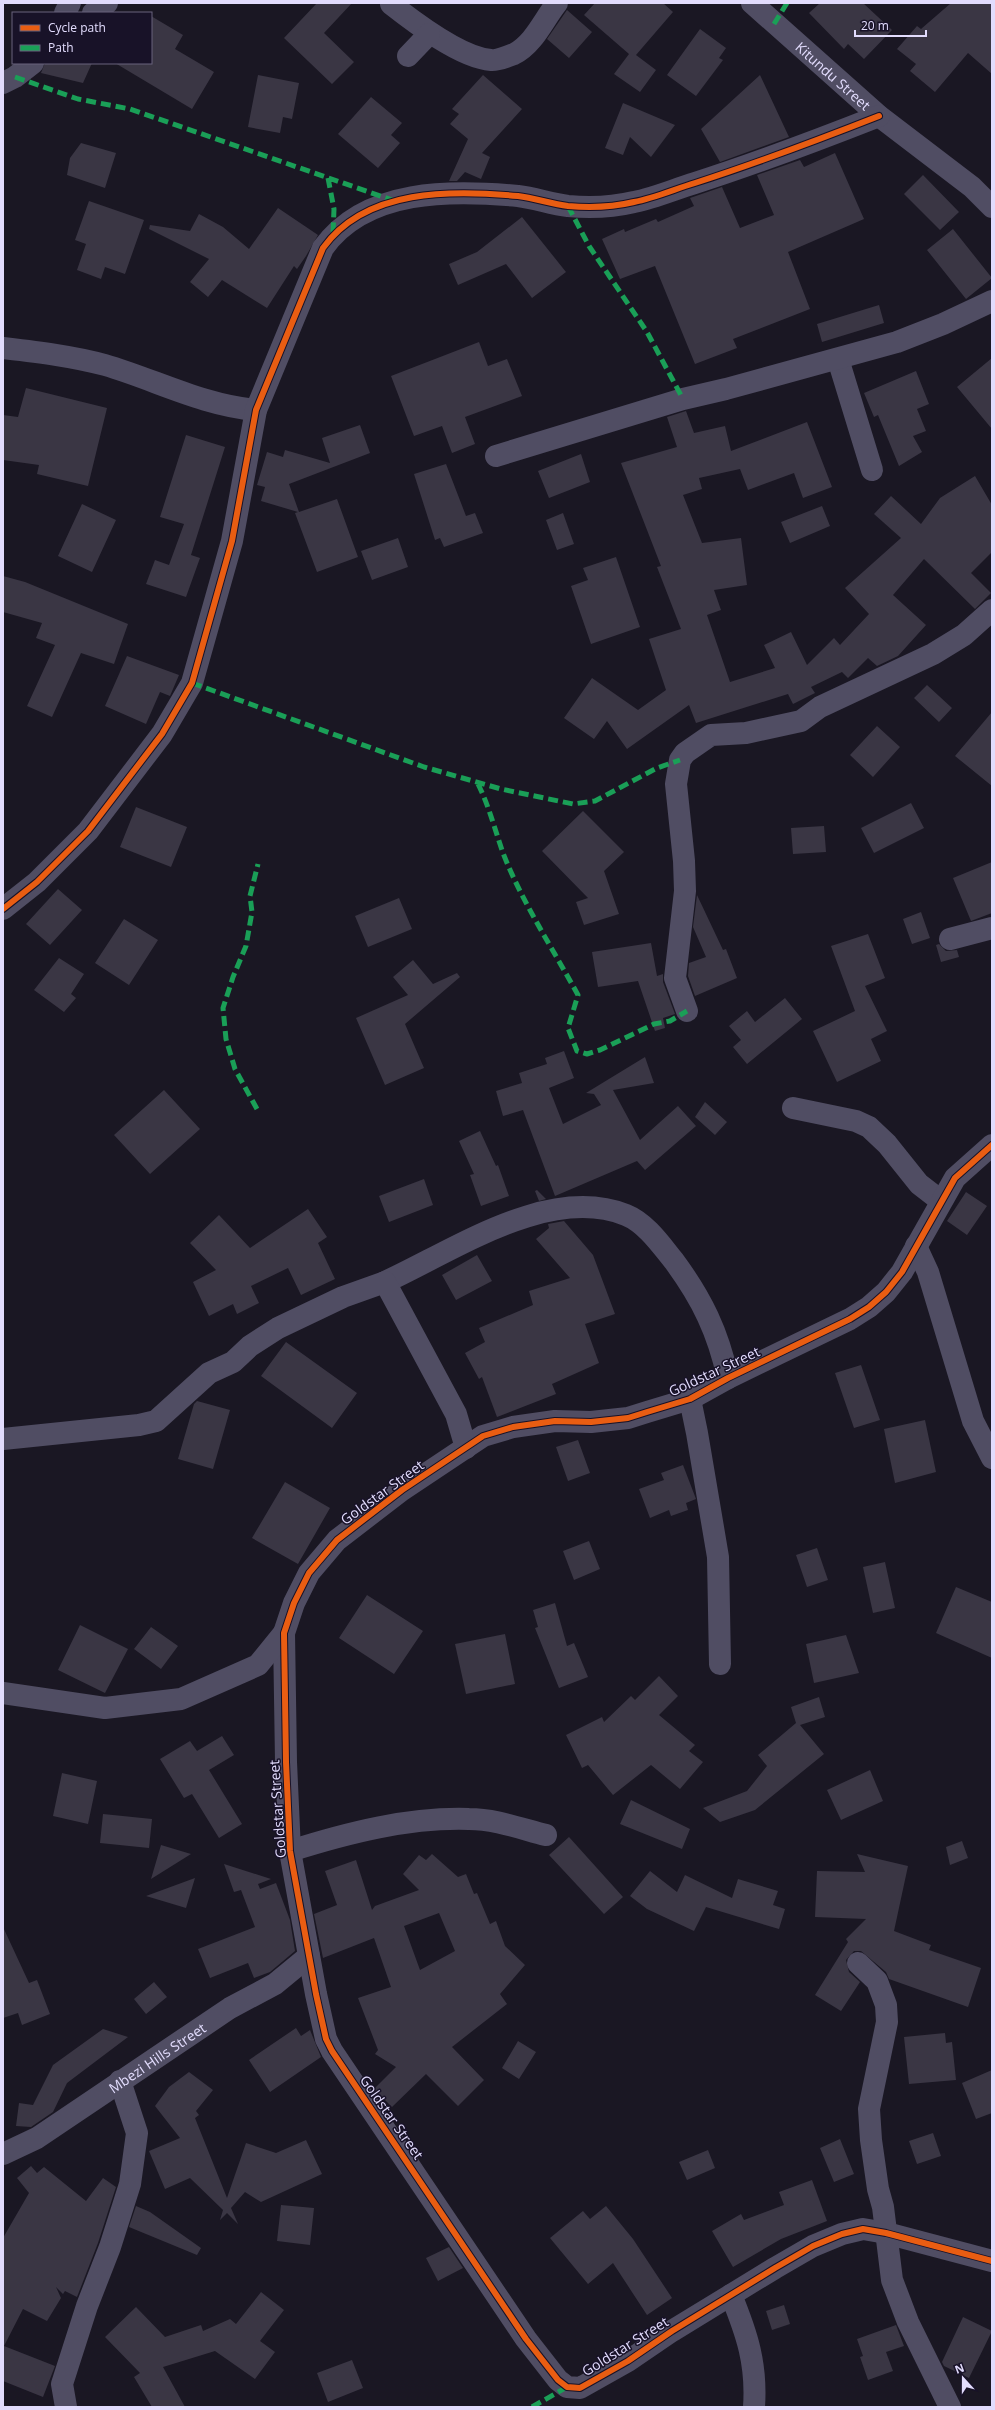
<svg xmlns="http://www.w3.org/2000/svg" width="995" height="2410" viewBox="0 0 995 2410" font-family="'Open Sans',sans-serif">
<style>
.building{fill:#3a3644;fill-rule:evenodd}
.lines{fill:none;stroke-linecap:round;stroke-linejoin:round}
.minor{stroke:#504d63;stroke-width:22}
.quiet{stroke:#1a9f57;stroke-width:5;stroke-dasharray:10 5;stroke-linecap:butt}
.cycleway-casing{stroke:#181228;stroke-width:8}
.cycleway{stroke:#e95d12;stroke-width:6}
.labels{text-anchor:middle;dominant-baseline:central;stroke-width:3;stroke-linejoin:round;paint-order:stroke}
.street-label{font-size:14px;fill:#e2dcfd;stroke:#181228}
</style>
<rect width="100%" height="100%" fill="#1a1723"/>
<path class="building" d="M 317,3 L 352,3 L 324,33 L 354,62 L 332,84 L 284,38 Z
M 595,3 L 663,3 L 673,12 L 636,55 L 656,70 L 640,92 L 614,74 L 629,54 L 584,15 Z
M 820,3 L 863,3 L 892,30 L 864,59 L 848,44 L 844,49 L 809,13 Z
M 951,3 L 992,3 L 992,74 L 968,53 L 935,92 L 910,71 L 916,64 L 897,49 L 917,26 L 921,29 Z
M 567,10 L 592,32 L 569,58 L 547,39 Z
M 151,16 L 183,35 L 175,49 L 214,72 L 192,109 L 115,63 L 151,63 Z
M 700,29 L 726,48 L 719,58 L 723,60 L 696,96 L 667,75 Z
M 45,63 L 92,63 L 83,83 L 41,73 Z
M 258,75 L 299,83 L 292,119 L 283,117 L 280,133 L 248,127 Z
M 483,75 L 522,109 L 482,153 L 490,157 L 481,179 L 465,172 L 457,181 L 449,181 L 468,139 L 450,124 L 459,114 L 452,109 Z
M 760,75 L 789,137 L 720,162 L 701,129 Z
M 371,97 L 402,123 L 391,135 L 400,143 L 378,168 L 338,134 Z
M 623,103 L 675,125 L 651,157 L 630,137 L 623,155 L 605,148 Z
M 81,143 L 116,153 L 105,188 L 67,175 L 70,158 Z
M 835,153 L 864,219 L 788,252 L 810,309 L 733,339 L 737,348 L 695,364 L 655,266 L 620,279 L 602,239 L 624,229 L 625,232 L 656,219 L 658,222 L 694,206 L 690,198 L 722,187 L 740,228 L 774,215 L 757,175 L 800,160 L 804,167 Z
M 923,175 L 959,212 L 940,230 L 904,194 Z
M 89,201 L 144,220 L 125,274 L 105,267 L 101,279 L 77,270 L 86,244 L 75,240 Z
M 278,208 L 318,235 L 306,256 L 297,269 L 294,266 L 267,308 L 222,280 L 208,297 L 190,282 L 209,259 L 149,229 L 150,225 L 190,231 L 199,214 L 223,227 L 249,249 Z
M 522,217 L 566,272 L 532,298 L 506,264 L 458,285 L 449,264 L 477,252 Z
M 953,229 L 992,278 L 966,299 L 927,250 Z
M 879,305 L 884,323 L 822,342 L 817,324 Z
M 479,342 L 488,366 L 507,359 L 522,396 L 465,417 L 475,444 L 452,453 L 442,426 L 414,436 L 391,376 Z
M 992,358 L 992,429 L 957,387 Z
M 916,371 L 929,404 L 917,409 L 926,431 L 913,436 L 922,452 L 899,466 L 878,415 L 874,417 L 864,393 Z
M 26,388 L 107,408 L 88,486 L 37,474 L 39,465 L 3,460 L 3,415 L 18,417 Z
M 686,411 L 694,433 L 725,426 L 731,451 L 807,422 L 832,487 L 803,498 L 794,473 L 748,490 L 740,469 L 699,478 L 702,489 L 683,495 L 702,543 L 741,538 L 747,585 L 714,590 L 721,610 L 707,615 L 730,682 L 775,668 L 764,645 L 791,632 L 807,665 L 834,638 L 840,645 L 869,614 L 845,588 L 901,538 L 874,514 L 891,496 L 921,524 L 940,498 L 975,476 L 992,505 L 992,552 L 971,573 L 991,593 L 975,609 L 924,559 L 893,595 L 926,625 L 898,656 L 877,666 L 868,658 L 848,678 L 842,672 L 811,687 L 815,693 L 793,704 L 788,694 L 696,723 L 689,705 L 627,749 L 607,721 L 594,739 L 564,718 L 592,678 L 638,710 L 666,690 L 649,639 L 681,629 L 657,567 L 661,566 L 621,463 L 677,447 L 667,417 Z
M 360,425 L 370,453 L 289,484 L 299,512 L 337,499 L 358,557 L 317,572 L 295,513 L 298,512 L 261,501 L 265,487 L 257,485 L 267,452 L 283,457 L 285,450 L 330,463 L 322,438 Z
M 186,435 L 225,447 L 191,555 L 200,558 L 186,597 L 146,584 L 155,560 L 169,565 L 184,524 L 160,517 Z
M 581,454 L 590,482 L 549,498 L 538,471 Z
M 446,464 L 466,516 L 475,513 L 483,533 L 444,547 L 440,538 L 435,540 L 414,474 Z
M 82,504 L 116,520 L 92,572 L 58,556 Z
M 822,506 L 830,526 L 790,543 L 781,522 Z
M 563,513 L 574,544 L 557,550 L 546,520 Z
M 398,538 L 408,567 L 372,580 L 361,551 Z
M 616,557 L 640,627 L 591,644 L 571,586 L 588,580 L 583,568 Z
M 3,576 L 25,582 L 128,624 L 114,664 L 81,653 L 52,717 L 27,706 L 55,645 L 36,638 L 42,623 L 3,612 Z
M 127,656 L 179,675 L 170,696 L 160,692 L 146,724 L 105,706 Z
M 927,685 L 952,708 L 939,722 L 914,698 Z
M 992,712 L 992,786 L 955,756 Z
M 877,726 L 900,747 L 873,777 L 850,755 Z
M 911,803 L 924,828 L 874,853 L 861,828 Z
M 136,807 L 187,827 L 171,867 L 120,847 Z
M 583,811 L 624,852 L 604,871 L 619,914 L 584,925 L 576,902 L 588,898 L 542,851 Z
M 824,826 L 826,852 L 793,854 L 791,828 Z
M 992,862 L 992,913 L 971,921 L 953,878 Z
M 58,889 L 82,910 L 50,945 L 26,924 Z
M 697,895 L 723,950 L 726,949 L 737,978 L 695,996 L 688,976 L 689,963 L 706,957 L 693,927 Z
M 399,898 L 412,929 L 368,947 L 355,916 Z
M 921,912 L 930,938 L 912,944 L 903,919 Z
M 124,919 L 158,940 L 129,985 L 95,963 Z
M 868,934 L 885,978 L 865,986 L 887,1031 L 871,1039 L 881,1061 L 837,1082 L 813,1031 L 855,1011 L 831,946 Z
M 651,943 L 657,976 L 663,974 L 663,982 L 675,1014 L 663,1018 L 665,1028 L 655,1031 L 638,981 L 598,987 L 592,952 Z
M 939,944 L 946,951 L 957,950 L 959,957 L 941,962 L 936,945 Z
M 59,958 L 84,974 L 71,994 L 76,998 L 64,1012 L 34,990 Z
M 413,960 L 433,984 L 457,973 L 460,977 L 405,1024 L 424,1068 L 385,1085 L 356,1018 L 408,995 L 393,977 Z
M 785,998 L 802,1019 L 747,1064 L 733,1047 L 741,1040 L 729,1026 L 747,1011 L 755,1022 Z
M 564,1051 L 574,1078 L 549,1088 L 563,1124 L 601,1105 L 594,1094 L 586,1093 L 645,1057 L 654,1083 L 613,1090 L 640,1140 L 678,1106 L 696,1126 L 645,1170 L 637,1161 L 555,1196 L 523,1110 L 503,1116 L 496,1091 L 522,1083 L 519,1073 L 547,1064 L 545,1058 Z
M 164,1090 L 200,1129 L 150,1174 L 114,1135 Z
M 705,1102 L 727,1122 L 715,1135 L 695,1117 Z
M 480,1131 L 496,1166 L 498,1165 L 509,1196 L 481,1206 L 470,1175 L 474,1174 L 459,1141 Z
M 424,1179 L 433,1205 L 389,1222 L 379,1196 Z
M 537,1190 L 546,1199 L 539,1201 L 535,1191 Z
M 966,1192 L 987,1206 L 967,1235 L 947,1221 Z
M 308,1209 L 327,1237 L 318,1243 L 335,1279 L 301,1295 L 288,1268 L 251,1286 L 259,1303 L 237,1314 L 233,1304 L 209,1316 L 193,1282 L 216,1270 L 190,1243 L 219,1215 L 250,1248 Z
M 564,1221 L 593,1255 L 615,1314 L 585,1324 L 599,1363 L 552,1384 L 556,1394 L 497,1417 L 482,1377 L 479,1379 L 465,1353 L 485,1342 L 479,1328 L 533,1305 L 529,1291 L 570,1278 L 536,1239 L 549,1228 L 548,1224 Z
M 477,1255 L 492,1281 L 456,1300 L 442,1275 Z
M 286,1342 L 357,1393 L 332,1428 L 261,1376 Z
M 861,1365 L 880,1420 L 854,1428 L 835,1373 Z
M 197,1401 L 230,1410 L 213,1469 L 178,1459 L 194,1404 Z
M 925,1420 L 936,1472 L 895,1483 L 884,1429 Z
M 578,1440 L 590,1473 L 568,1481 L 556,1447 Z
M 683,1465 L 696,1499 L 686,1503 L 688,1510 L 671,1516 L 669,1510 L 650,1518 L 639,1489 L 664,1480 L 661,1473 Z
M 285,1482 L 330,1508 L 298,1564 L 252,1538 Z
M 589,1541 L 600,1569 L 574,1580 L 563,1551 Z
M 817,1548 L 828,1580 L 807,1587 L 796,1555 Z
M 885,1562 L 895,1608 L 873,1613 L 863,1567 Z
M 956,1587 L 992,1602 L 992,1658 L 936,1633 Z
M 367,1595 L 423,1631 L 394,1674 L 339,1638 Z
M 555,1603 L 567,1646 L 574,1643 L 588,1677 L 559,1688 L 535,1628 L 538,1627 L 533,1610 Z
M 80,1625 L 128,1649 L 105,1693 L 58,1670 Z
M 151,1627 L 178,1646 L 161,1669 L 134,1649 Z
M 505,1634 L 515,1684 L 466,1694 L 455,1644 Z
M 846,1635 L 859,1673 L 814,1683 L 806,1644 Z
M 659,1676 L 678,1696 L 659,1715 L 695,1745 L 689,1751 L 703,1762 L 680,1789 L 651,1765 L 613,1795 L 588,1765 L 582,1768 L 566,1735 L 602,1717 L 604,1722 L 631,1696 L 635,1700 Z
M 819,1697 L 825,1717 L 800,1725 L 824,1754 L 755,1810 L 720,1822 L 703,1808 L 747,1791 L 767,1766 L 758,1755 L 796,1723 L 791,1707 Z
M 222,1736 L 234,1755 L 209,1770 L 242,1824 L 219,1838 L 192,1794 L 184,1798 L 160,1759 L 190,1741 L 197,1751 Z
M 870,1770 L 883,1801 L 841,1820 L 827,1790 Z
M 62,1773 L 97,1781 L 88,1824 L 53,1816 Z
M 631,1800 L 690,1829 L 682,1849 L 620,1824 Z
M 103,1814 L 152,1819 L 149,1848 L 100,1843 Z
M 569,1837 L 623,1897 L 604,1914 L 549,1855 Z
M 962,1841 L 968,1858 L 950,1865 L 946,1847 Z
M 161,1845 L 191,1854 L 151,1879 Z
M 432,1854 L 458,1877 L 466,1874 L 474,1894 L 477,1893 L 490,1924 L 496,1921 L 505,1946 L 525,1965 L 500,1994 L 507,2004 L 452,2047 L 484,2080 L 458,2106 L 426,2074 L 392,2107 L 374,2089 L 396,2067 L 375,2054 L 378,2050 L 358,1998 L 391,1987 L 374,1938 L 323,1958 L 314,1914 L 337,1905 L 325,1871 L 356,1860 L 372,1910 L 375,1906 L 419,1890 L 403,1874 L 419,1855 L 426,1860 ZM 439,1913 L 455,1951 L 420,1970 L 404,1926 Z
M 857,1854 L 908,1866 L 894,1931 L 931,1945 L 929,1950 L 981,1968 L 968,2007 L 889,1979 L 886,1972 L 861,1951 L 854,1951 L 846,1960 L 849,1972 L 860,1982 L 841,2011 L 815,1995 L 848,1942 L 846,1939 L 866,1919 L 815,1917 L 817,1871 L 865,1872 Z
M 224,1864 L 271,1879 L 258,1884 L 260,1889 L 276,1883 L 290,1920 L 295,1951 L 270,1972 L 254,1978 L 248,1963 L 210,1978 L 198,1949 L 255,1927 L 241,1890 L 234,1892 Z
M 650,1871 L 677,1892 L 685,1875 L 732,1898 L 738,1879 L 778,1891 L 773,1905 L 785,1909 L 779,1929 L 706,1907 L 694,1931 L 647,1909 L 630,1896 Z
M 195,1878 L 186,1908 L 146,1896 Z
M 3,1927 L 29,1983 L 37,1980 L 50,2014 L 22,2025 L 18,2013 L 3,2018 Z
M 154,1982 L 167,1997 L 146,2014 L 134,1999 Z
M 296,2028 L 301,2036 L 310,2030 L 321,2057 L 270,2092 L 249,2060 Z
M 103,2029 L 128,2037 L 67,2083 L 53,2112 L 31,2127 L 16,2126 L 19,2103 L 33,2105 L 53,2065 Z
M 945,2033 L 946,2043 L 952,2042 L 956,2080 L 909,2084 L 904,2037 Z
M 518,2041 L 536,2052 L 519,2079 L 502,2068 Z
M 992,2070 L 992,2113 L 976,2119 L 962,2083 Z
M 189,2072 L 213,2090 L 196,2111 L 199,2115 L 195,2118 L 227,2198 L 246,2143 L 276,2153 L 306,2140 L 322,2174 L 261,2202 L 245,2192 L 231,2208 L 238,2224 L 227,2213 L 220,2220 L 223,2210 L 190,2178 L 165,2189 L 149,2151 L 180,2138 L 155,2106 L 169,2087 Z
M 933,2133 L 941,2156 L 917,2164 L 909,2141 Z
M 840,2139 L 854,2174 L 834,2182 L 820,2148 Z
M 708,2150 L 715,2168 L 687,2180 L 679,2162 Z
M 31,2166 L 37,2173 L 44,2167 L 86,2201 L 103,2178 L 116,2187 L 98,2243 L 77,2297 L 65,2291 L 63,2294 L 56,2287 L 61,2298 L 47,2321 L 23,2309 L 4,2346 L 55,2366 L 43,2397 L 3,2381 L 3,2238 L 29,2193 L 17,2178 Z
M 812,2180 L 827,2221 L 781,2239 L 733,2267 L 712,2231 L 741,2214 L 744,2220 L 784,2205 L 779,2192 Z
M 281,2205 L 314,2208 L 310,2245 L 277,2241 Z
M 136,2206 L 150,2212 L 201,2248 L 197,2255 L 129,2227 Z
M 606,2206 L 633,2239 L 672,2298 L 647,2315 L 613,2263 L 588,2284 L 550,2238 L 583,2211 L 590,2219 Z
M 449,2247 L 463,2268 L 438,2281 L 426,2258 Z
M 261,2292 L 284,2310 L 260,2341 L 275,2352 L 255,2379 L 215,2351 L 163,2367 L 185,2407 L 152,2407 L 134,2377 L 140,2373 L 105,2337 L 136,2307 L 165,2337 L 201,2325 L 203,2331 L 230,2319 L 236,2324 Z
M 784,2305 L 790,2324 L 772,2330 L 766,2311 Z
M 963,2317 L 992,2331 L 969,2378 L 944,2366 L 942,2362 Z
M 896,2325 L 904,2346 L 886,2352 L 893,2371 L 868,2380 L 860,2357 L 863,2356 L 857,2339 Z
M 352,2360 L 363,2388 L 328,2402 L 317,2373 Z"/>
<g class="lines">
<g class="minor">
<path id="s1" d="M 752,3 L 879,116 L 972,187 L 992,207"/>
<path d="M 391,4 C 414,22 461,58 491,60 C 497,61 509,56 514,54 C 534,44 544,19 557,3"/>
<path d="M 65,13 L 70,3"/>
<path d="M 93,13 L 107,3"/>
<path d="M 408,56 L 429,34"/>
<path d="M 3,83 L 15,77 L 33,63"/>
<path d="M 3,348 C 37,352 72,356 105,365 C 156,380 202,405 256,410"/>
<path d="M 838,359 L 872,470"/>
<path d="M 496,456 L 683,399 L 726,389 L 897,342 L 943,324 L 992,301"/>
<path d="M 3,909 L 37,882 L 88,831 L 162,734 L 192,683 L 232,541 L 256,410 L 323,248 C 366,188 452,190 518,196 C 535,198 551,204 568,206 C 590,208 613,207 634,202 C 655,198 675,189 695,183 C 757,163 818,140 879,116"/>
<path d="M 950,939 L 992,928"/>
<path d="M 687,1011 L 675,978 L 685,891 L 684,861 L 676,784 L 680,760 L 685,753 L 711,735 L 746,733 L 801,721 L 820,707 L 933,654 L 964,635 L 992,610"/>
<path d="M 793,1108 L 856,1121 L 869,1127 L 887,1144 L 919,1184 L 941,1201"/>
<path d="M 992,1145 L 955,1178 L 902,1272 L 886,1292 L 869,1307 L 850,1319 L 728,1378 L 690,1399 L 647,1412 L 628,1418 L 591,1422 L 555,1421 L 513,1427 L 483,1436 L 402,1490 L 337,1540 L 309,1573 L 294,1603 L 284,1633 L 286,1762 L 290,1851 L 316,1994 L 326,2039 L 332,2051 L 526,2339 L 558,2380 L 567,2387 L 580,2388 L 628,2361 L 672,2331 L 775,2268 L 813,2246 L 842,2234 L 863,2229 L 886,2233 L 992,2261"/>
<path d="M 916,1246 L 928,1272 L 973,1421 L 992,1458"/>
<path d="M 385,1282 C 453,1251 549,1184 626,1215 C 646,1223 661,1245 674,1261 C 702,1299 718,1332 728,1378"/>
<path d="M 690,1399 L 697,1433 L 718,1557 L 720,1664"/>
<path d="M 3,1439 L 139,1425 L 156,1421 L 209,1373 L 233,1362 L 250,1346 L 278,1328 L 343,1297 L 385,1282 L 456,1414 L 466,1448"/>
<path d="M 3,1693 L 105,1708 L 181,1699 L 258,1665 L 284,1633"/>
<path d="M 290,1851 C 347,1833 409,1817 469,1819 C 495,1819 522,1829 546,1835"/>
<path d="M 858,1963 L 877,1981 L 886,2005 L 887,2022 L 869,2109 L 871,2140 L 878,2189 L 883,2207 L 892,2280 L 908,2322 L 950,2407"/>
<path id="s2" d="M 3,2154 L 37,2138 L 230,2008 L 275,1984 L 309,1956"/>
<path d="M 731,2295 C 747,2334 757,2364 754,2407"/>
<path d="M 66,2407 L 62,2384 L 87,2306 L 110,2247 L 130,2184 L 137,2133 L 120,2081"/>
</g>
<path class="quiet" d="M 774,24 L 787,3
M 15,77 L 78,99 L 130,109 L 392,200
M 328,178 L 334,209 L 333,234
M 568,206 L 589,246 L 647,332 L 683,399
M 192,683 L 424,767 L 501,789 L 573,804 L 595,801 L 657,768 L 680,760
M 478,784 C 489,806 495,830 503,853 C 522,902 553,949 578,995 L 568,1028 L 577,1051 L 587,1054 L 600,1050 L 654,1024 L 670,1021 L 687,1011
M 257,1109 L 235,1069 L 226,1039 L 223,1008 L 233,977 L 246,946 L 252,912 L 250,896 L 258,864
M 532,2407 L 567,2387"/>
<defs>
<path id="cycleway" d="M 3,909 L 37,882 L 88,831 L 162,734 L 192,683 L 232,541 L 256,410 L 323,248 C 366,188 452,190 518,196 C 535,198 551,204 568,206 C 590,208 613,207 634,202 C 655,198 675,189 695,183 C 757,163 818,140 879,116
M 992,1145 L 955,1178 L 902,1272 L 886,1292 L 869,1307 L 850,1319 L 728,1378 L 690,1399 L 647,1412 L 628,1418 L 591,1422 L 555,1421 L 513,1427 L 483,1436 L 402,1490 L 337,1540 L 309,1573 L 294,1603 L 284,1633 L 286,1762 L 290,1851 L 316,1994 L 326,2039 L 332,2051 L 526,2339 L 558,2380 L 567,2387 L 580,2388 L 628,2361 L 672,2331 L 775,2268 L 813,2246 L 842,2234 L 863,2229 L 886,2233 L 992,2261"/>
</defs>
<use href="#cycleway" class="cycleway-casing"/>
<use href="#cycleway" class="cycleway"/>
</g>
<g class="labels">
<g class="street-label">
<text stroke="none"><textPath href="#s1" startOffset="109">Kitundu Street</textPath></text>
<text transform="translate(714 1371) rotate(-25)">Goldstar Street</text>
<text transform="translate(382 1492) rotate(-36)">Goldstar Street</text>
<text transform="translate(277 1809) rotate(-94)">Goldstar Street</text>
<text stroke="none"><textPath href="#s2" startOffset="182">Mbezi Hills Street</textPath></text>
<text transform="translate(392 2117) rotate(55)">Goldstar Street</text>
<text transform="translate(625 2346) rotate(-32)">Goldstar Street</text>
</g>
</g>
<rect width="995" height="2410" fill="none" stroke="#e2dcfd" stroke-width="8"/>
<rect x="12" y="12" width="140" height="52" fill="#181228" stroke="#69637d"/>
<rect x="20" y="25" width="20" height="6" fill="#e95d12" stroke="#69637d"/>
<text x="48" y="32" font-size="12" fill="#e2dcfd">Cycle path</text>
<rect x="20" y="45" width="20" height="6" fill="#1a9f57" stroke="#69637d"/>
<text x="48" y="52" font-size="12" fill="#e2dcfd">Path</text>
<g transform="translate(963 2378) rotate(339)" stroke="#181228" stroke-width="3" paint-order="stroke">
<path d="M0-3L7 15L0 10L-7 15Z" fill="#e2dcfd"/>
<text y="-6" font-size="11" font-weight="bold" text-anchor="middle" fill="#e2dcfd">N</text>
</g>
<path d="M855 30v6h71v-6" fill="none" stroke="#e2dcfd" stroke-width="2"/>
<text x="861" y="30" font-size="12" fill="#e2dcfd" stroke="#181228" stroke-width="3" paint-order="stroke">20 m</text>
</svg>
